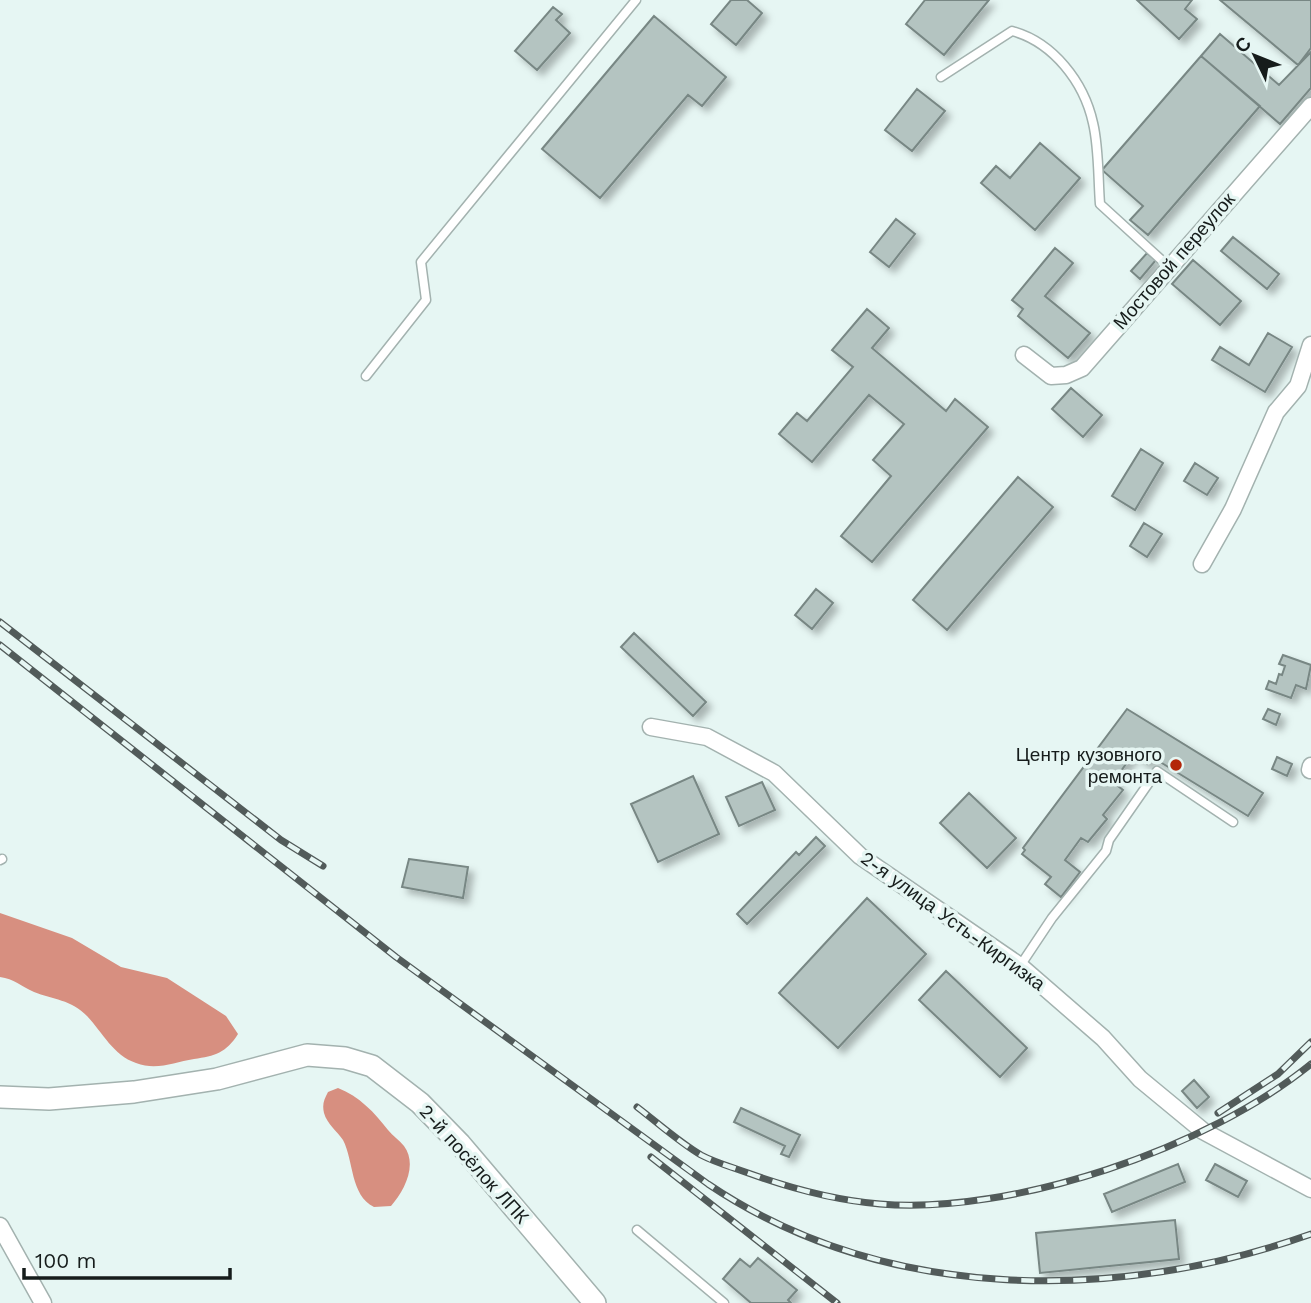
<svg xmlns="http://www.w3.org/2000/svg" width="1311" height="1303" viewBox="0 0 1311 1303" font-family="'Work Sans',sans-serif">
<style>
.water{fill:#d78f80}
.building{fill:#b4c4c1;stroke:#788784;stroke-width:2;filter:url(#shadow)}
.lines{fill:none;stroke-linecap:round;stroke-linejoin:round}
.lane-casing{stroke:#a3b2af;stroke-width:11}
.street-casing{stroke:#a3b2af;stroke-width:19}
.secondary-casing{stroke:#a3b2af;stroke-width:24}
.lane{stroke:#fff;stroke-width:8}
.street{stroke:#fff;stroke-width:16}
.secondary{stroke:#fff;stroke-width:21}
.rail-casing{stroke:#525b5a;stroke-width:7}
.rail{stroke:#e6f6f3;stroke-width:4.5;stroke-dasharray:13;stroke-linecap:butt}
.poi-dot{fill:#b3260a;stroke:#e6f6f3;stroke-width:2.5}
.labels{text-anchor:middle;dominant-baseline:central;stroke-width:7;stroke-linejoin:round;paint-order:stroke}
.street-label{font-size:19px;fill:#161c1b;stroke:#e6f6f3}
.poi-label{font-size:19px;fill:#161c1b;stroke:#e6f6f3;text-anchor:end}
</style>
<defs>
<filter id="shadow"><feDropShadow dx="5.5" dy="5.5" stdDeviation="3.5" flood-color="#0004"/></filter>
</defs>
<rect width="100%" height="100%" fill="#e6f6f3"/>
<path class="water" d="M 0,913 L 72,938 L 121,967 L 167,978 L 226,1016 L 238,1034 C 226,1053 215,1056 194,1059 C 174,1062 157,1071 136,1063 C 113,1055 103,1033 87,1016 C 72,1000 52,999 34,992 C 21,986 14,979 0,977 Z
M 338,1088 C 359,1096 375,1113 388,1130 C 393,1136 399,1140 404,1146 C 418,1165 404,1191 391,1206 L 374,1207 C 350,1195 354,1161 343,1140 C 337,1131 327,1124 324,1113 C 322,1104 324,1100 328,1092 Z"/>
<path class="building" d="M 731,0 L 747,0 L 762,13 L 736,45 L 711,24 Z
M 925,0 L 989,0 L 944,55 L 906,24 Z
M 1137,0 L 1192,0 L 1185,9 L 1197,19 L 1179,39 Z
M 1220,0 L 1311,0 L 1311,48 L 1298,65 Z
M 553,7 L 562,14 L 556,20 L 570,33 L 537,70 L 515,51 Z
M 654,16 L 726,77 L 702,106 L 688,95 L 600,198 L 542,149 Z
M 1220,34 L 1279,85 L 1311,52 L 1311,88 L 1280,124 L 1201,56 Z
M 1201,56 L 1260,106 L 1148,235 L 1130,220 L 1143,206 L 1102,170 Z
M 917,89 L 945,111 L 912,151 L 885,130 Z
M 1040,143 L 1080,178 L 1035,230 L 981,183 L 996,166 L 1010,178 Z
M 896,219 L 915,234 L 889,267 L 870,252 Z
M 1233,237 L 1279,274 L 1267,289 L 1221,251 Z
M 1055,248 L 1073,263 L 1045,296 L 1090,333 L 1068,358 L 1018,316 L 1023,309 L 1012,300 Z
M 1147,253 L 1156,260 L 1140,279 L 1131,271 Z
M 1193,260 L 1241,301 L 1220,325 L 1172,284 Z
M 867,309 L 889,328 L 872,348 L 946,411 L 955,399 L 988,427 L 872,562 L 841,536 L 891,476 L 873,460 L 904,424 L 869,395 L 812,462 L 779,434 L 797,413 L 807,421 L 853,367 L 832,350 Z
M 1268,333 L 1292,347 L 1265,392 L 1212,360 L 1220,347 L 1249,365 Z
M 1071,388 L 1102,415 L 1083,437 L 1052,409 Z
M 1141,449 L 1163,463 L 1135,510 L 1112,496 Z
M 1195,463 L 1218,478 L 1207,495 L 1184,481 Z
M 1018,477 L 1053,507 L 947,630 L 913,600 Z
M 1144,523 L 1162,534 L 1147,557 L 1130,546 Z
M 816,589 L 833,603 L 812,629 L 795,615 Z
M 634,633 L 706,702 L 693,716 L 621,647 Z
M 1283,655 L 1311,665 L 1306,689 L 1296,685 L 1291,698 L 1266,689 L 1269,681 L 1276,684 L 1279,674 L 1282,675 L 1285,666 L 1279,664 Z
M 1127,709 L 1263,793 L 1248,816 L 1152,757 L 1147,764 L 1134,753 L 1113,782 L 1123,790 L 1103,815 L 1107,819 L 1088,842 L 1081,838 L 1065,860 L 1080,872 L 1061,897 L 1045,884 L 1051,877 L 1022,854 L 1025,850 L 1023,848 Z
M 1268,709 L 1280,714 L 1276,725 L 1263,719 Z
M 1277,757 L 1292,764 L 1287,776 L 1272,769 Z
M 693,776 L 719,834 L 658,862 L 631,804 Z
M 762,782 L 775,810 L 739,826 L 726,797 Z
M 969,793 L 1016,838 L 987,868 L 940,823 Z
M 816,837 L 825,846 L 747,924 L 737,914 L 796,852 L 799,855 Z
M 409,859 L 468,867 L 463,898 L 402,887 Z
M 867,898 L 926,954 L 838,1048 L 779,993 Z
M 946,971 L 1027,1048 L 1000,1077 L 919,1000 Z
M 1194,1080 L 1209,1097 L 1197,1108 L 1182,1091 Z
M 741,1108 L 800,1135 L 789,1157 L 781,1154 L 785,1146 L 734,1122 Z
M 1178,1164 L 1185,1182 L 1112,1212 L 1104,1194 Z
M 1215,1164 L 1247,1181 L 1238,1197 L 1206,1180 Z
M 1175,1220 L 1179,1259 L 1040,1273 L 1036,1233 Z
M 758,1258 L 797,1290 L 788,1300 L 791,1303 L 751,1303 L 723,1279 L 740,1259 L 750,1267 Z"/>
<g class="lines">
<defs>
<path id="lane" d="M 941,77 L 1012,31 C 1053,42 1084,82 1093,123 C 1099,148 1098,178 1100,204 L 1168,266
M 366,376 L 426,300 L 421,262 L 636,0
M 0,860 L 2,859
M 1020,966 L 1052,918 L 1106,851 L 1109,840 L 1157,771 L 1233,822
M 637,1230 L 724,1303"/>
<path id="street" d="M 1024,355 L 1051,376 L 1066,375 L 1082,368 L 1311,106
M 1202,564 L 1233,509 L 1276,412 L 1298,386 L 1311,345
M 651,727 L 707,737 L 774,773 L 860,856 L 1020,966 L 1103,1038 L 1140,1079 L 1203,1131 L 1311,1189
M 1310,770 L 1311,766
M 0,1226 L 43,1303"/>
<path id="secondary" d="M 0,1097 L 49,1099 L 134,1092 L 217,1079 L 307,1055 L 345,1058 L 372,1066 L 420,1103 L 460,1144 L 595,1303"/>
</defs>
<use href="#lane" class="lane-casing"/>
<use href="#street" class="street-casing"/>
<use href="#secondary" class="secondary-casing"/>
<use href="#lane" class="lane"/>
<use href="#street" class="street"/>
<use href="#secondary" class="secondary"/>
<defs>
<path id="rail" d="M 0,622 L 281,840 L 323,866
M 0,645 L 396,957 L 708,1184 C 885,1303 1117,1303 1311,1234
M 637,1107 C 658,1123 679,1142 701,1155 C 716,1163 735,1168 751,1174 C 793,1189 835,1200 880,1204 C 1013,1215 1208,1148 1311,1064
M 1218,1113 L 1278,1074 L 1311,1042
M 651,1157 L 837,1303"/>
</defs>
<use href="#rail" class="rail-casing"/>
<use href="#rail" class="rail"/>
</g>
<circle class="poi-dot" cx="1176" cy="765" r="7"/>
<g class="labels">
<g class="street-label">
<text transform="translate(1174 261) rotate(-49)">Мостовой переулок</text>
<text transform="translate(953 921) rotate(36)">2-я улица Усть-Киргизка</text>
<text transform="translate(474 1164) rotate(48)">2-й посёлок ЛПК</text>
</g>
<g class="poi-label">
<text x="1162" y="754">Центр кузовного<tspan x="1162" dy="22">ремонта</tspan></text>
</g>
</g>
<g transform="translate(1255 56) rotate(313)" stroke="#e6f6f3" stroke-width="5" paint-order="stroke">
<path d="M0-5L12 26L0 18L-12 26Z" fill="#161c1b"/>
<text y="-10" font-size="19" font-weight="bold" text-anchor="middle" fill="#161c1b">С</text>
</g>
<path d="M24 1268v10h206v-10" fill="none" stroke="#161c1b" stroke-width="3.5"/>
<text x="35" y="1268" font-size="21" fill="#161c1b" stroke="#e6f6f3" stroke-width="5" paint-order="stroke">100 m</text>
</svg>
